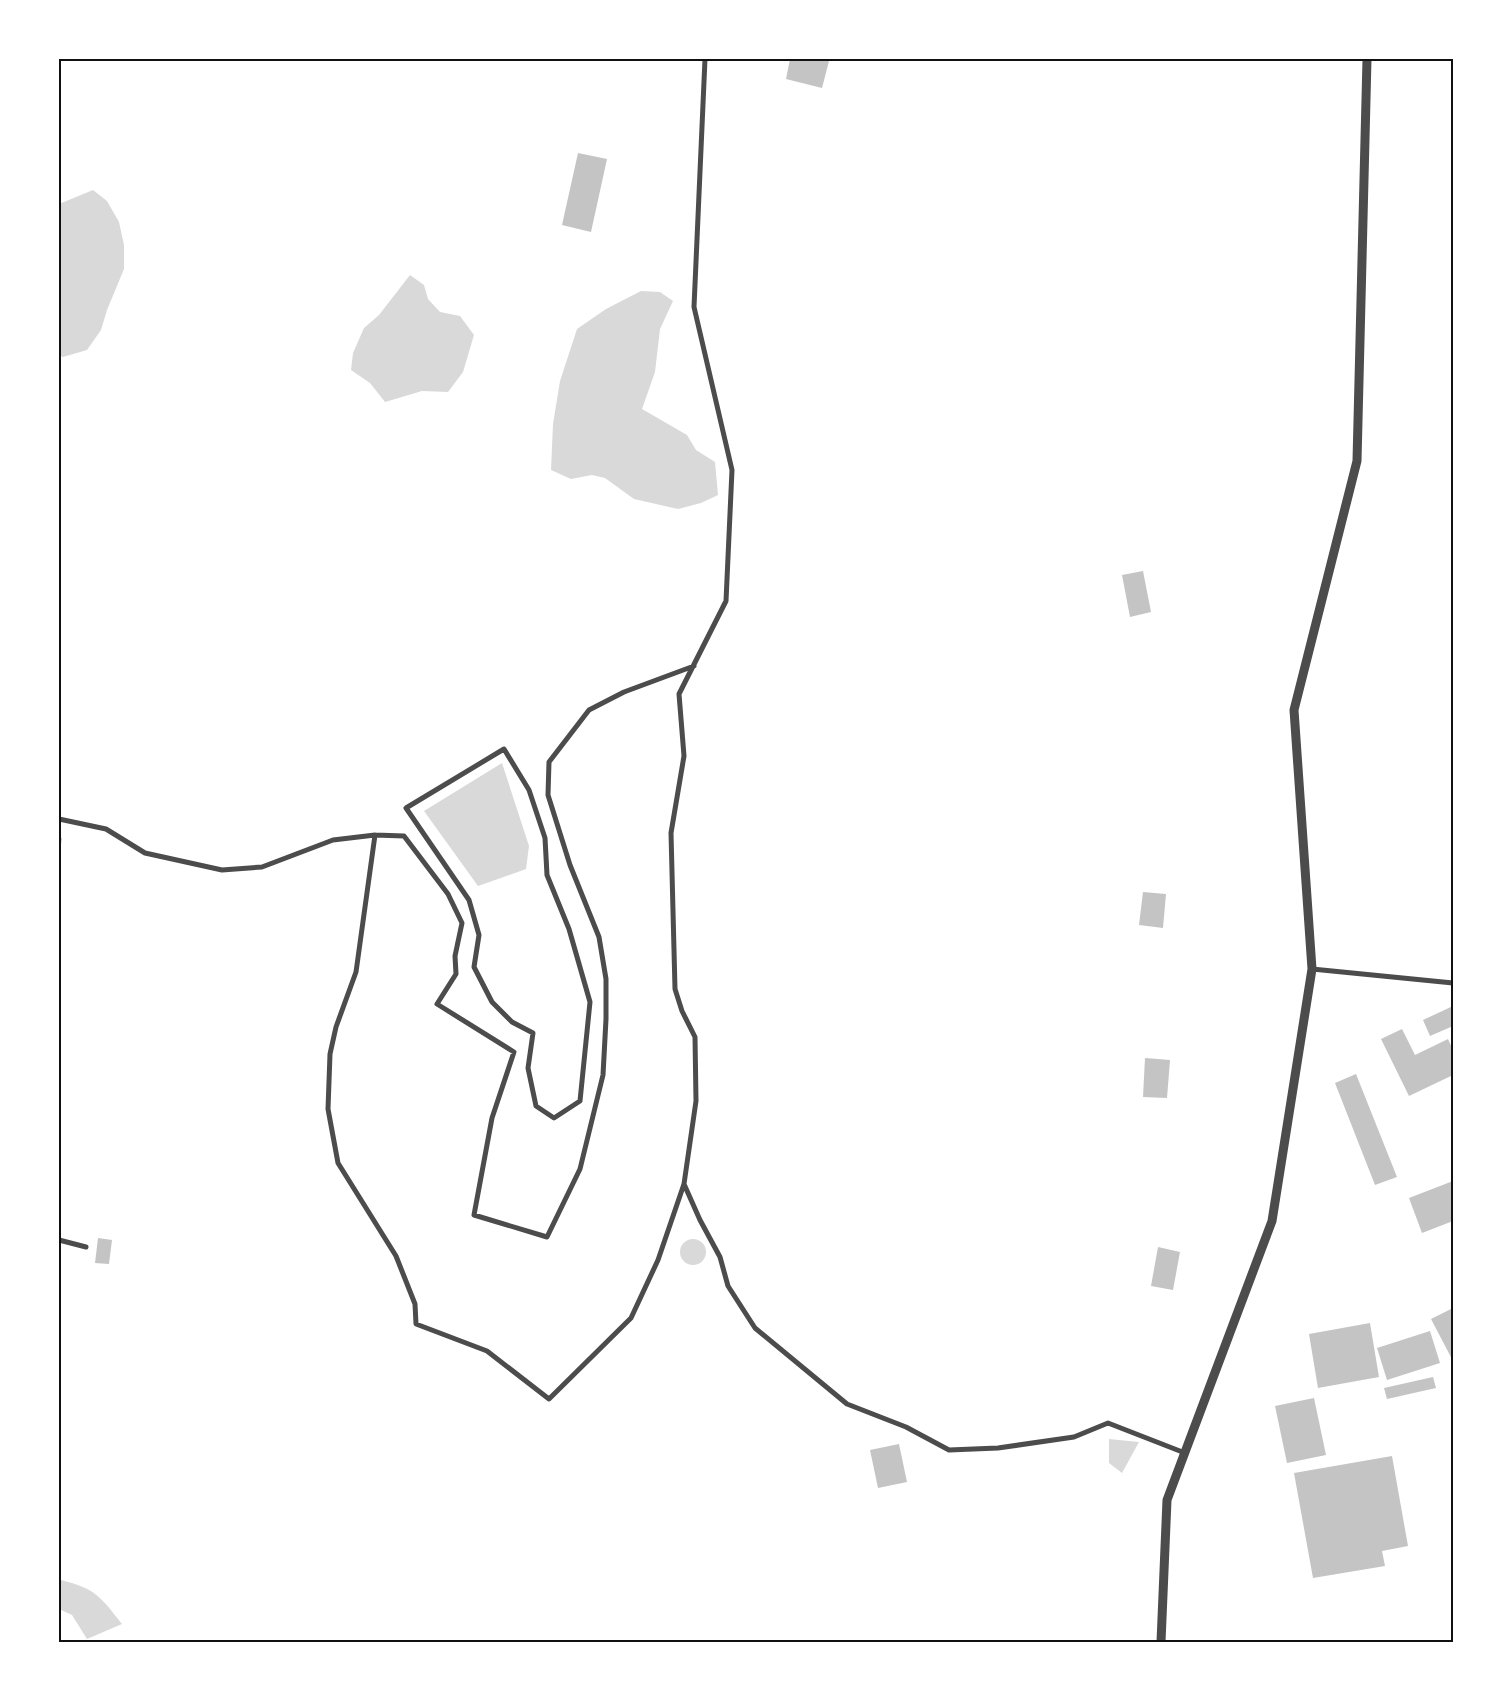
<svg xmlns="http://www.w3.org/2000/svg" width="1512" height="1701" viewBox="0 0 1512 1701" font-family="Signika,sans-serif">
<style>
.water{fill:#d9d9d9}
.building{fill:#c4c4c4}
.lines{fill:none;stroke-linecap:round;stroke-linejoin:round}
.minor{stroke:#4c4c4c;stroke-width:5}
.tertiary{stroke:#4c4c4c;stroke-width:9}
.neatline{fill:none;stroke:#111;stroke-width:2}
</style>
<rect width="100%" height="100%" fill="#fff"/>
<path class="water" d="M 93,190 L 107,201 L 119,222 L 124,245 L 124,269 L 107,310 L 101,330 L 87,350 L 63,357 L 59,355 L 59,204 Z
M 410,275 L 424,285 L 428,299 L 440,312 L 460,316 L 474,335 L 463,372 L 448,392 L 422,391 L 385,402 L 370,383 L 351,370 L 353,353 L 364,328 L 379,315 Z
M 641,291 L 660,292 L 673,301 L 660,329 L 655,372 L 642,409 L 687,435 L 696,450 L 715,462 L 718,495 L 701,503 L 678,509 L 634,499 L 605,478 L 592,475 L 571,479 L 551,470 L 553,424 L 560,381 L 577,329 L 606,309 Z
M 502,763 L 529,846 L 526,869 L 478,886 L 424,811 Z
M680 1252a13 13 0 1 1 26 0a13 13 0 1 1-26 0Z
M 1109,1439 L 1139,1442 L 1122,1473 L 1109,1463 Z
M 61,1580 C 96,1589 100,1596 122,1624 L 87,1639 L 72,1615 L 59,1609 L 59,1586 Z"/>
<path class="building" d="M 790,59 L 829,61 L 822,88 L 786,79 Z
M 578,153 L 607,159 L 591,232 L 562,225 Z
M 1143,571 L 1151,612 L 1130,617 L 1122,575 Z
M 59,838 L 62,838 L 60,851 L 59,851 Z
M 1143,892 L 1166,894 L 1163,928 L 1139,925 Z
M 1453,1006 L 1453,1026 L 1430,1036 L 1423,1020 Z
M 1402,1029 L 1415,1055 L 1448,1039 L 1453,1050 L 1453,1075 L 1409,1096 L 1381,1039 Z
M 1145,1058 L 1170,1060 L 1167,1098 L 1143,1097 Z
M 1356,1074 L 1397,1177 L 1375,1185 L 1335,1083 Z
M 1453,1181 L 1453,1221 L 1422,1233 L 1409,1198 Z
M 98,1238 L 112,1240 L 109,1264 L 95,1263 Z
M 1158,1247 L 1180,1252 L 1173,1290 L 1151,1286 Z
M 1453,1308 L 1453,1361 L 1431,1319 Z
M 1370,1323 L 1379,1377 L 1318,1388 L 1309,1334 Z
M 1430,1331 L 1440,1363 L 1387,1380 L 1377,1348 Z
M 1433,1377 L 1436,1388 L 1387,1399 L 1384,1388 Z
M 1314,1398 L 1326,1455 L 1287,1463 L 1275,1406 Z
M 899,1444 L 907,1482 L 878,1488 L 870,1450 Z
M 1392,1456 L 1408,1546 L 1382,1551 L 1385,1566 L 1313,1578 L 1294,1473 Z"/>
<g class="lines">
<path class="minor" d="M 705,59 L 694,307 L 732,470 L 726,601 L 679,694 L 684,756 L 671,833 L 675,989 L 682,1011 L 695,1037 L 696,1101 L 684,1184 L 700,1220 L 720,1257 L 728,1286 L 755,1328 L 847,1404 L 906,1427 L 949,1450 L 998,1448 L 1074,1437 L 1108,1423 L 1185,1453
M 504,749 L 529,790 L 545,838 L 547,875 L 569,929 L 590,1002 L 580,1101 L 554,1118 L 536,1106 L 528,1068 L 533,1033 L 512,1022 L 492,1002 L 474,967 L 479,935 L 469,900 L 406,808 Z
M 59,819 L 106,829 L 145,853 L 222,870 L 262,867 L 333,840 L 375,835 L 404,836 L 448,894 L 462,923 L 455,956 L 456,974 L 437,1004 L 514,1052 L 492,1118 L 474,1215 L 547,1237 L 580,1169 L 603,1075 L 606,1019 L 606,979 L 599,937 L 570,865 L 548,795 L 549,762 L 589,710 L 624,692 L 694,666
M 375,835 L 356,972 L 336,1027 L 330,1054 L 328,1109 L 338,1163 L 396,1256 L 415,1304 L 416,1324 L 487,1351 L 549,1399 L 631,1318 L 658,1260 L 684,1184
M 1312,969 L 1453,983
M 59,1240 L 86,1247"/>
<path class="tertiary" d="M 1161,1642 L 1167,1500 L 1272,1221 L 1312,969 L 1294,710 L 1357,461 L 1367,59"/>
</g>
<rect width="1512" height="1701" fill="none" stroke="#ffffff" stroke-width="120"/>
<rect x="60" y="60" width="1392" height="1581" class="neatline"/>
</svg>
